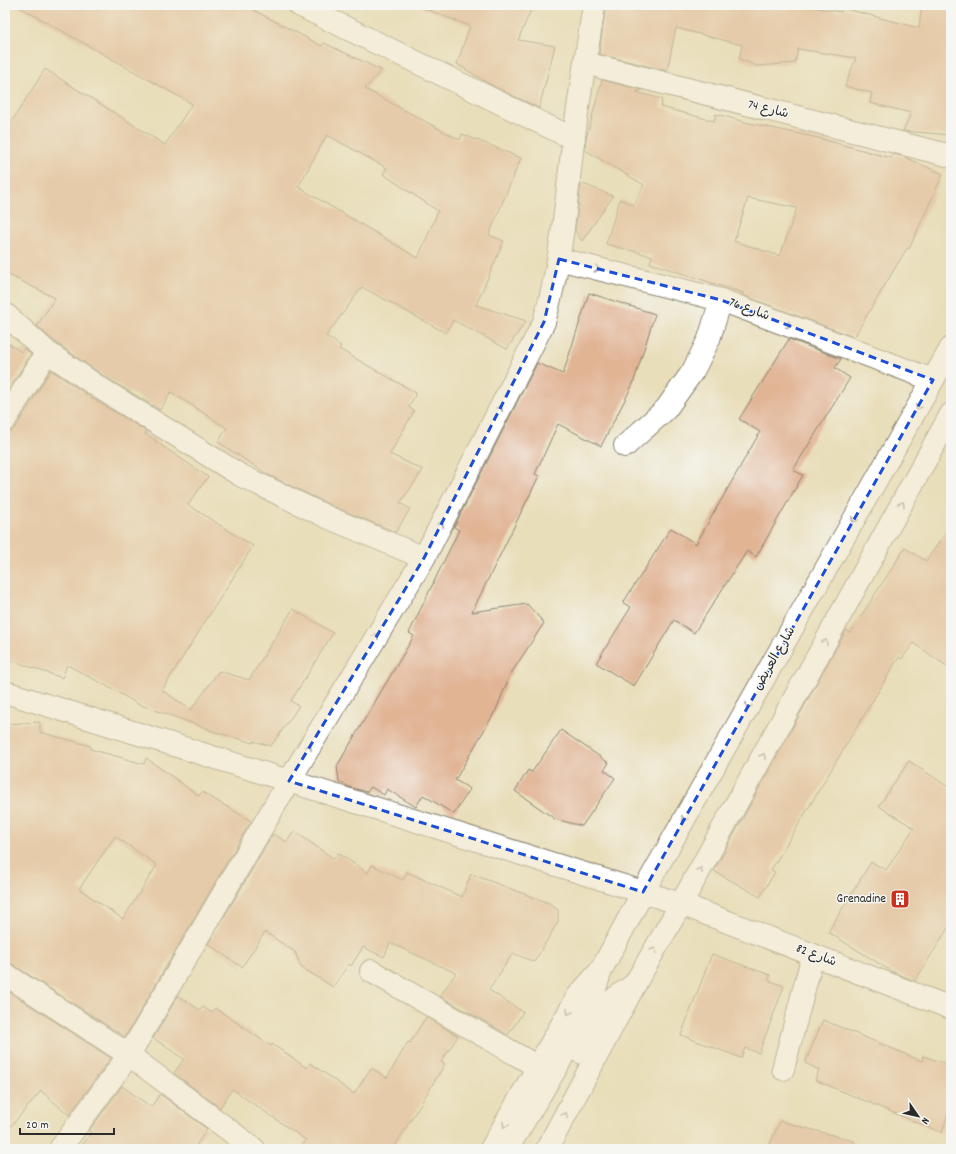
<svg xmlns="http://www.w3.org/2000/svg" width="956" height="1154" viewBox="0 0 956 1154" font-family="Dekko,'Playpen Sans Arabic',sans-serif">
<style>
.building{fill:#e1b494;fill-rule:evenodd}
.lines{fill:none;stroke-linecap:round;stroke-linejoin:round}
.minor-casing{stroke:#8a8472;stroke-width:24}
.major-casing{stroke:#8a8472;stroke-width:24}
.highway-casing{stroke:#8a8472;stroke-width:24}
.minor{stroke:#fff;stroke-width:22}
.major{stroke:#fff;stroke-width:22}
.highway{stroke:#fff;stroke-width:22}
.oneway{stroke:#a0a0a0}
.marked{fill:none;stroke:#1d4ed8;stroke-width:3;stroke-dasharray:8 5;stroke-linejoin:round}
.labels{text-anchor:middle;dominant-baseline:central;stroke-width:3;stroke-linejoin:round;paint-order:stroke}
.street-label{font-size:13px;fill:#2b2b2b;stroke:#f6f6f2}
.poi-label{font-size:13px;fill:#2b2b2b;stroke:#f6f6f2;text-anchor:end}
</style>
<rect width="100%" height="100%" fill="#f6f6f2"/>
<filter id="ink" filterUnits="userSpaceOnUse"><feTurbulence type="fractalNoise" baseFrequency=".025" numOctaves="2"/><feDisplacementMap in="SourceGraphic" scale="8" xChannelSelector="R" yChannelSelector="G"/><feConvolveMatrix kernelMatrix="1 2 1 2 8 2 1 2 1" color-interpolation-filters="sRGB"/></filter>
<filter id="wash" filterUnits="userSpaceOnUse"><feTurbulence type="fractalNoise" baseFrequency=".012" numOctaves="4" result="noise"/><feDisplacementMap in="SourceGraphic" scale="16" xChannelSelector="R" yChannelSelector="G"/><feGaussianBlur stdDeviation="0.9" result="paint"/><feColorMatrix in="noise" values="0 0 0 0 0 0 0 0 0 0 0 0 0 0 0 0 0 1.4 0 .05"/><feComposite in="paint" operator="in"/></filter>
<g filter="url(#wash)">
<rect width="100%" height="100%" fill="#e9deba"/>
<g id="blocks">
<path class="building" d="M 16,5 L 244,5 L 322,46 L 324,43 L 381,70 L 365,89 L 460,140 L 462,134 L 521,158 L 489,235 L 504,241 L 476,305 L 526,321 L 507,349 L 453,320 L 446,333 L 362,287 L 326,336 L 341,346 L 339,349 L 416,393 L 409,407 L 414,411 L 390,454 L 423,470 L 400,503 L 410,509 L 396,532 L 332,506 L 267,474 L 218,442 L 227,428 L 171,392 L 160,410 L 107,378 L 55,342 L 37,326 L 55,298 L 5,273 L 5,132 L 45,69 L 165,145 L 192,104 ZM 327,135 L 387,168 L 383,174 L 438,211 L 418,258 L 298,187 Z
M 420,5 L 533,5 L 518,40 L 555,46 L 539,108 L 491,85 L 457,64 L 470,26 L 420,7 Z
M 606,5 L 798,5 L 841,12 L 842,8 L 919,28 L 922,5 L 951,5 L 951,135 L 903,131 L 911,113 L 870,103 L 872,93 L 845,86 L 856,58 L 798,49 L 795,63 L 757,66 L 739,59 L 742,45 L 676,28 L 667,71 L 599,54 Z
M 602,80 L 642,90 L 636,92 L 662,99 L 661,107 L 714,121 L 716,114 L 749,123 L 818,138 L 891,158 L 893,154 L 902,156 L 943,174 L 909,249 L 907,248 L 854,337 L 742,295 L 743,293 L 650,263 L 652,256 L 606,244 L 620,199 L 634,205 L 644,185 L 585,150 L 586,139 ZM 748,198 L 797,208 L 780,256 L 734,241 Z
M 581,183 L 613,196 L 582,241 L 575,231 Z
M 589,293 L 655,314 L 633,384 L 601,446 L 558,424 L 535,474 L 539,476 L 472,612 L 527,604 L 544,623 L 510,675 L 496,710 L 455,780 L 470,789 L 454,814 L 423,795 L 416,807 L 387,789 L 384,795 L 371,787 L 367,792 L 349,787 L 339,781 L 337,766 L 414,636 L 409,633 L 459,530 L 454,527 L 537,363 L 563,374 Z
M 789,339 L 841,359 L 835,368 L 850,378 L 793,470 L 803,475 L 756,557 L 747,551 L 694,633 L 674,620 L 634,686 L 596,663 L 631,607 L 623,603 L 671,528 L 696,544 L 760,432 L 739,419 Z
M 5,341 L 21,352 L 24,348 L 31,354 L 5,396 Z
M 51,370 L 93,399 L 146,431 L 145,434 L 156,440 L 155,441 L 208,477 L 188,505 L 253,546 L 162,690 L 191,710 L 219,671 L 249,680 L 293,609 L 333,633 L 291,701 L 299,706 L 271,746 L 253,741 L 253,743 L 209,730 L 209,729 L 138,704 L 105,685 L 67,665 L 62,678 L 5,658 L 5,432 L 11,431 L 16,427 Z
M 951,525 L 951,669 L 913,643 L 902,659 L 899,657 L 771,870 L 775,872 L 760,897 L 714,871 L 846,630 L 850,633 L 905,548 L 926,561 Z
M 40,722 L 40,732 L 91,746 L 90,749 L 144,764 L 146,758 L 199,796 L 202,792 L 251,821 L 125,1037 L 12,964 L 5,962 L 5,724 ZM 115,836 L 157,865 L 123,919 L 79,889 Z
M 561,730 L 609,763 L 604,770 L 615,778 L 582,826 L 555,819 L 515,791 L 528,770 L 532,772 Z
M 909,761 L 951,789 L 951,923 L 915,981 L 891,971 L 828,932 L 871,862 L 886,870 L 914,828 L 879,806 Z
M 294,831 L 334,859 L 338,853 L 368,873 L 372,865 L 403,880 L 407,872 L 462,897 L 471,874 L 549,903 L 558,910 L 558,922 L 534,962 L 513,953 L 489,990 L 523,1012 L 508,1035 L 440,996 L 456,973 L 390,943 L 384,957 L 363,947 L 351,966 L 349,964 L 333,987 L 301,967 L 295,952 L 265,932 L 242,967 L 208,944 L 273,834 L 287,842 Z
M 712,954 L 770,975 L 768,980 L 784,986 L 759,1053 L 745,1048 L 741,1058 L 681,1035 Z
M 5,989 L 111,1058 L 69,1115 L 41,1091 L 5,1133 Z
M 178,996 L 200,1010 L 203,1007 L 212,1013 L 215,1008 L 271,1046 L 272,1044 L 307,1068 L 310,1063 L 354,1094 L 371,1068 L 387,1078 L 408,1042 L 410,1043 L 426,1017 L 458,1036 L 441,1062 L 445,1064 L 393,1149 L 300,1149 L 306,1140 L 232,1089 L 220,1108 L 174,1073 L 184,1059 L 153,1038 Z
M 823,1020 L 922,1061 L 923,1056 L 951,1065 L 951,1102 L 942,1133 L 815,1080 L 819,1070 L 805,1063 Z
M 122,1086 L 151,1107 L 160,1094 L 207,1129 L 194,1149 L 80,1149 L 91,1133 L 89,1131 Z
M 780,1121 L 854,1141 L 853,1149 L 768,1149 Z"/>
</g>
</g>
<g filter="url(#ink)">
<use href="#blocks" fill-opacity="0" stroke="#8a8472" stroke-width="1"/>
<g class="lines">
<defs>
<path id="minor" d="M 299,5 L 574,139
M 585,63 L 951,156
M 559,259 L 721,300 L 933,380
M 5,314 L 47,352 L 100,388 L 240,475 L 327,517 L 424,558
M 5,420 L 47,352
M 625,446 L 666,409 L 693,371 L 709,339 L 721,300
M 5,692 L 681,904 L 951,1008
M 371,971 L 538,1067
M 5,974 L 129,1055 L 254,1149
M 783,1069 L 813,955
M 60,1149 L 129,1055 L 289,781 L 424,558 L 544,322 C 561,263 566,204 573,143 C 579,97 587,51 594,5
M 491,1149 L 578,996 L 601,970
M 547,1149 L 635,984"/>
<path id="major" d="M 601,970 L 643,892 L 951,348
M 635,984 L 681,904 L 951,414"/>
<path id="highway" d="M 580,1052 L 599,1021 L 615,998 L 635,984
M 507,1149 L 558,1065 L 590,1005 L 601,970"/>
</defs>
<use href="#minor" class="minor-casing"/>
<use href="#major" class="major-casing"/>
<use href="#highway" class="highway-casing"/>
<use href="#minor" class="minor"/>
<use href="#major" class="major"/>
<use href="#highway" class="highway"/>
</g>
<defs><path id="oneway-chevron" d="M-2-3.5L2.5 0L-2 3.5" fill="none" stroke-width="1.6" stroke-linecap="round" stroke-linejoin="round"/></defs>
<g class="oneway">
<use href="#oneway-chevron" transform="translate(597 269) rotate(14)"/>
<use href="#oneway-chevron" transform="translate(789 325) rotate(21)"/>
<use href="#oneway-chevron" transform="translate(918 407) rotate(120)"/>
<use href="#oneway-chevron" transform="translate(500 408) rotate(-63)"/>
<use href="#oneway-chevron" transform="translate(902 504) rotate(-61)"/>
<use href="#oneway-chevron" transform="translate(854 520) rotate(120)"/>
<use href="#oneway-chevron" transform="translate(441 524) rotate(-63)"/>
<use href="#oneway-chevron" transform="translate(376 636) rotate(-59)"/>
<use href="#oneway-chevron" transform="translate(825 642) rotate(-61)"/>
<use href="#oneway-chevron" transform="translate(748 706) rotate(120)"/>
<use href="#oneway-chevron" transform="translate(309 747) rotate(-59)"/>
<use href="#oneway-chevron" transform="translate(763 756) rotate(-61)"/>
<use href="#oneway-chevron" transform="translate(684 819) rotate(120)"/>
<use href="#oneway-chevron" transform="translate(700 870) rotate(-61)"/>
<use href="#oneway-chevron" transform="translate(654 950) rotate(-60)"/>
<use href="#oneway-chevron" transform="translate(569 1012) rotate(120)"/>
<use href="#oneway-chevron" transform="translate(565 1115) rotate(-62)"/>
<use href="#oneway-chevron" transform="translate(505 1125) rotate(120)"/>
</g>
</g>
<path d="M0 0H956V1154H0ZM 559,259 L 721,300 L 933,380 L 643,892 L 289,781 L 424,558 L 544,322 Z" fill="#e9deba" fill-opacity=".55" fill-rule="evenodd"/>
<path class="marked" d="M 559,259 L 721,300 L 933,380 L 643,892 L 289,781 L 424,558 L 544,322 Z"/>
<defs>
<symbol id="building-square" viewBox="-11 -11 22 22"><rect x="-9" y="-9" width="18" height="18" rx="4" fill="#c8321e" stroke="#f6f6f2"/><path d="M-4-6H4V6H1V3H-1V6H-4ZM-2.5-4.3h1.7v1.8h-1.7ZM.8-4.3h1.7v1.8H.8ZM-2.5-1h1.7V.8h-1.7ZM.8-1h1.7V.8H.8Z" fill="#fff"/></symbol>
</defs>
<g fill-rule="evenodd">
<use href="#building-square" x="889" y="888" width="22" height="22"/>
</g>
<g class="labels">
<g class="street-label">
<text transform="translate(768 110) rotate(14)">شارع 74</text>
<text transform="translate(749 310) rotate(21)">شارع 76</text>
<text transform="translate(775 659) rotate(-60)">شارع العريض</text>
<text transform="translate(816 956) rotate(21)">شارع 82</text>
</g>
<g class="poi-label">
<text x="886" y="899">Grenadine</text>
</g>
</g>
<rect width="956" height="1154" fill="none" stroke="#f6f6f2" stroke-width="20"/>
<g transform="translate(918 1116) rotate(124)" stroke="#f6f6f2" stroke-width="3" paint-order="stroke">
<path d="M0-3L7 15L0 10L-7 15Z" fill="#2b2b2b"/>
<text y="-6" font-size="11" font-weight="bold" text-anchor="middle" fill="#2b2b2b">N</text>
</g>
<path d="M20 1128v6h94v-6" fill="none" stroke="#2b2b2b" stroke-width="2"/>
<text x="26" y="1128" font-size="12" fill="#2b2b2b" stroke="#f6f6f2" stroke-width="3" paint-order="stroke">20 m</text>
</svg>
